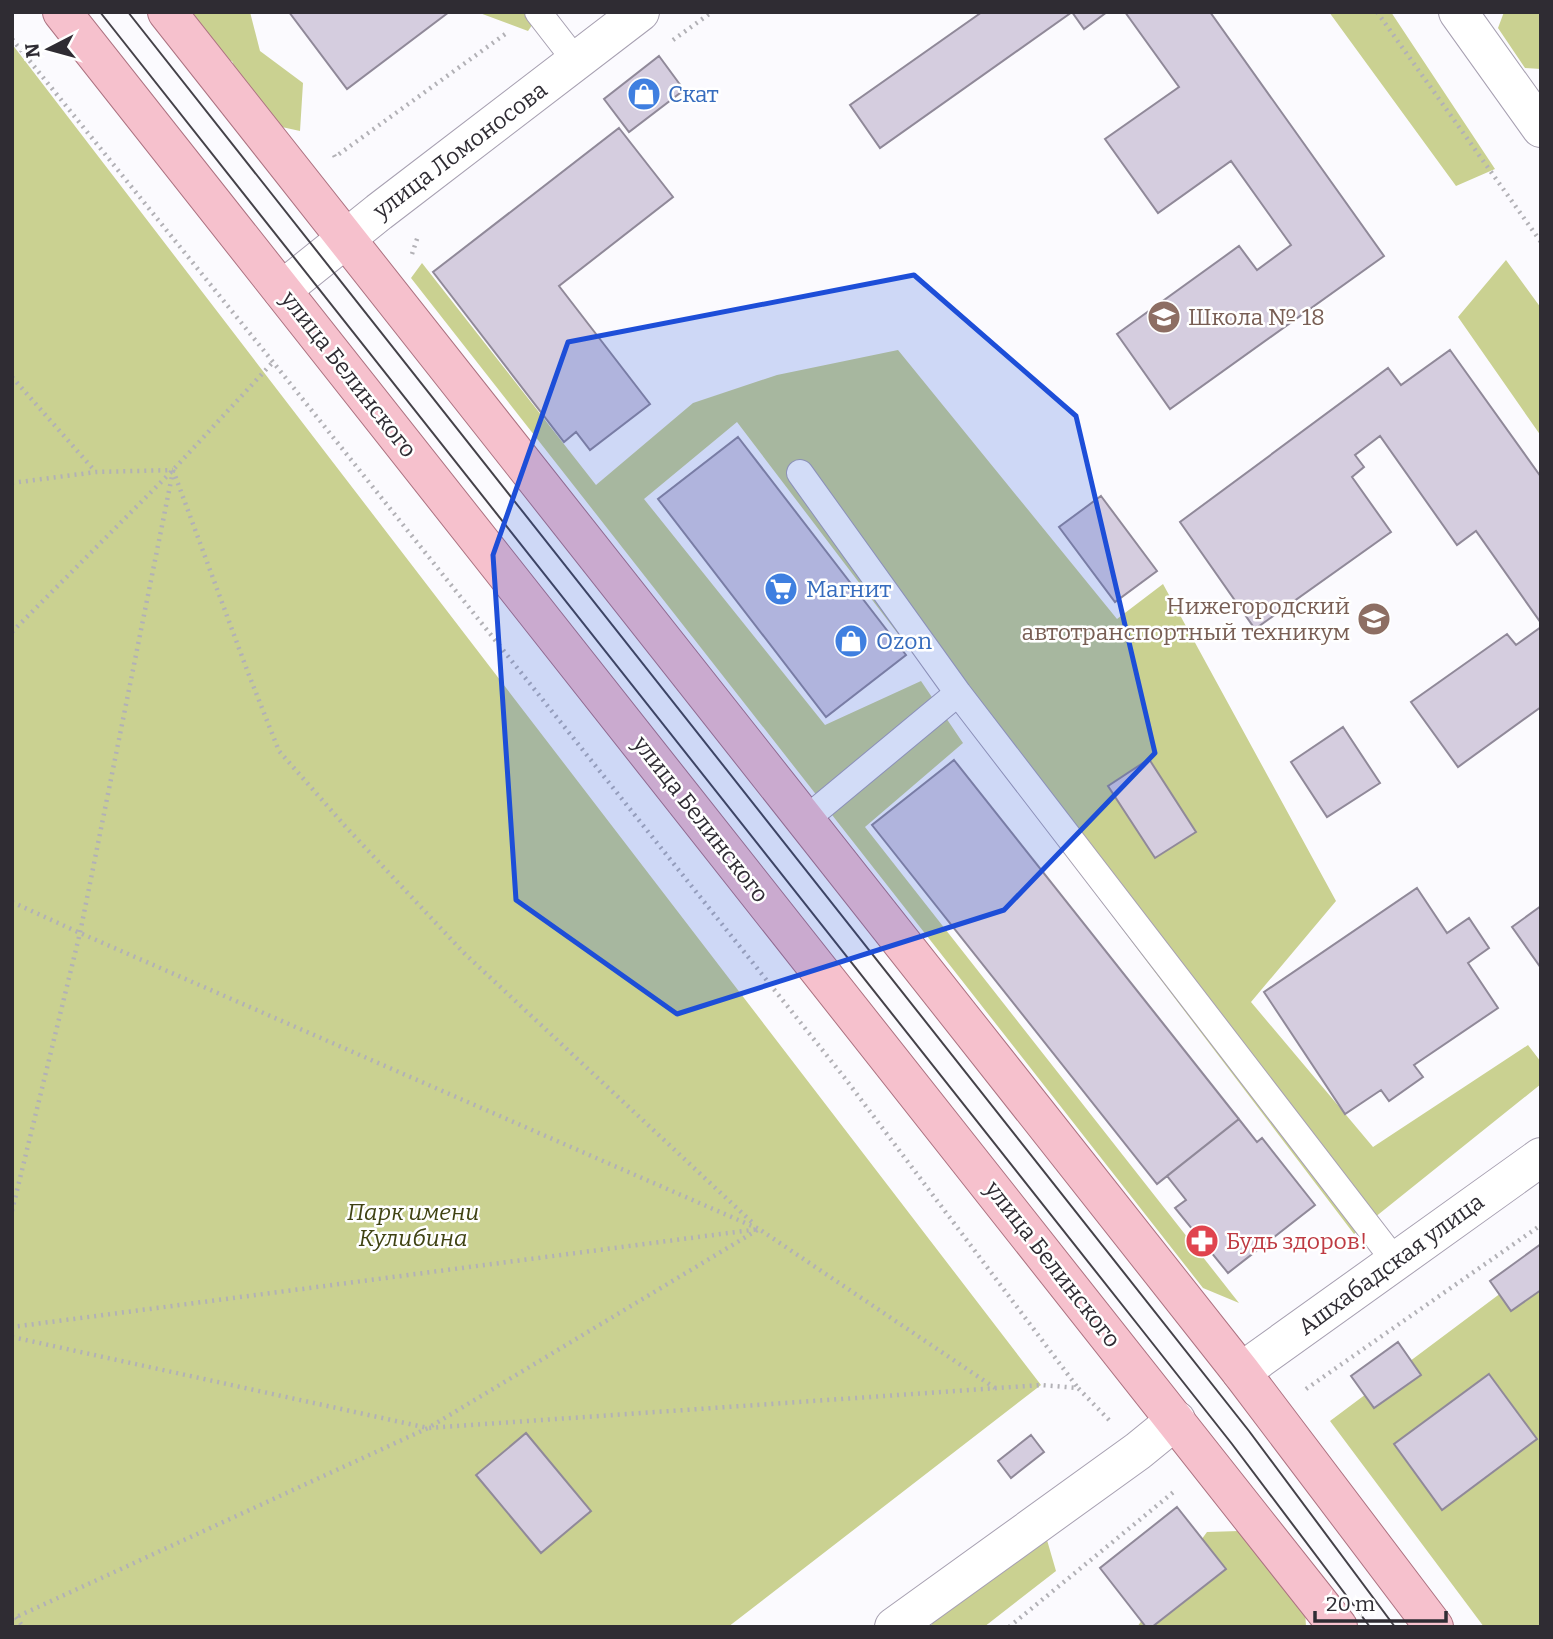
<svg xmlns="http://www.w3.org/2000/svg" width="1553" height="1639" viewBox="0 0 1553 1639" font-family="Bitter,serif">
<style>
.forest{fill:#cad191}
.building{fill:#d5cddf;stroke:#908999;stroke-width:2}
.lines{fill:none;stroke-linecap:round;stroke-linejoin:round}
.lane-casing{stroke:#a7a0b1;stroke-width:28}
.street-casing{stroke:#a7a0b1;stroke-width:40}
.primary-casing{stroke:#ac7281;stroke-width:40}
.path{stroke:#b2b1b6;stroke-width:4.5;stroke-dasharray:2 5;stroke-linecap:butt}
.lane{stroke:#fff;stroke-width:26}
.street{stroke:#fff;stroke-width:38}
.primary{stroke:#f6c1cd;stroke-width:38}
.tram{stroke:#454249;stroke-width:2}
.marked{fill:#1d4ed8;fill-opacity:0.2;stroke:#1d4ed8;stroke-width:5;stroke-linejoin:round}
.labels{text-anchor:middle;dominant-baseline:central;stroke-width:5;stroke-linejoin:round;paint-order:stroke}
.shop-label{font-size:23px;fill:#366cbe;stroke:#fff;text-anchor:start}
.street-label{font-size:23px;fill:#2f2c33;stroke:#fff}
.education-label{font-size:23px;fill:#785e54;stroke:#fff;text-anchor:start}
.park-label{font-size:23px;font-style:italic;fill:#404313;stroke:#fff}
.health-label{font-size:23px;fill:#be3a42;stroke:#fff;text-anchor:start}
</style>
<rect width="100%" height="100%" fill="#fbfafe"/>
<path class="forest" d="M 181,12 L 250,12 L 260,51 L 303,83 L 300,131 L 259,122 L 232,61 L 202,56 Z
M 477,12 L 541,12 L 528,31 Z
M 1329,12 L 1391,12 L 1495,169 L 1456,186 Z
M 1504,12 L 1541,12 L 1541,69 L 1525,68 L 1498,28 Z
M 12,44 L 1041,1385 L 728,1627 L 12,1627 Z
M 1506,260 L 1541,308 L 1541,436 L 1458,317 Z
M 422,263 L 596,485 L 693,403 L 777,375 L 898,350 L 1117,619 L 1163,584 L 1336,901 L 1251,1002 L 1373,1147 L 1528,1045 L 1541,1062 L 1541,1084 L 1354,1234 L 737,422 L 644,499 L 825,725 L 921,681 L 963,743 L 865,827 L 1239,1303 L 1203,1288 L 411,278 Z
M 1541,1263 L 1541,1627 L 1484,1627 L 1330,1421 Z
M 1239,1531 L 1305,1608 L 1306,1627 L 1137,1627 L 1207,1532 Z
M 1047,1540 L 1056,1571 L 984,1627 L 932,1627 L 927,1590 Z"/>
<path class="building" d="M 289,12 L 449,12 L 347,89 Z
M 982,12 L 1072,12 L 880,148 L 850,105 Z
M 1072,12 L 1107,12 L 1084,29 Z
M 1125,12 L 1210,12 L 1384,256 L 1170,409 L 1117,334 L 1239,246 L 1257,270 L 1291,245 L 1231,161 L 1158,213 L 1105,139 L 1179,87 Z
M 659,56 L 684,90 L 629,132 L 604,99 Z
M 619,128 L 673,197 L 559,286 L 650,404 L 590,450 L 576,432 L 564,442 L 433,272 Z
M 1450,350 L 1541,477 L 1541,623 L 1476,531 L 1457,545 L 1380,436 L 1355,455 L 1364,467 L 1352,477 L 1391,532 L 1255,629 L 1180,522 L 1388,368 L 1401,385 Z
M 738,437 L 906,655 L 826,717 L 658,499 Z
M 1101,496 L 1157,571 L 1115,602 L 1059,527 Z
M 1541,627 L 1541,707 L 1458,767 L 1411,702 L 1507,634 L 1516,645 Z
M 1343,727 L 1380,783 L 1327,817 L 1291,762 Z
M 1149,759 L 1196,832 L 1155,858 L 1108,786 Z
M 954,760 L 1239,1119 L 1157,1184 L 872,825 Z
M 954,760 L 1257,1142 L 1262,1138 L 1315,1205 L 1228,1273 L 1175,1208 L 1186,1200 L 1167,1176 L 1157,1184 L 872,825 Z
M 1417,888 L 1447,933 L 1469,918 L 1489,948 L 1468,963 L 1498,1008 L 1414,1065 L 1423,1077 L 1389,1101 L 1381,1090 L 1345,1114 L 1264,992 Z
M 1541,906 L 1541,968 L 1512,927 Z
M 1239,1119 L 1257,1142 L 1262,1138 L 1315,1205 L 1228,1273 L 1175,1208 L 1186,1200 L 1167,1176 Z
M 1541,1244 L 1541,1290 L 1511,1311 L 1490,1281 Z
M 1398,1342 L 1421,1375 L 1374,1408 L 1351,1376 Z
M 1489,1374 L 1537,1439 L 1442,1510 L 1394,1444 Z
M 526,1433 L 591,1511 L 541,1553 L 476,1475 Z
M 1031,1435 L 1044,1452 L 1011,1478 L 998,1461 Z
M 1177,1507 L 1226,1569 L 1152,1627 L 1146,1627 L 1100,1568 Z"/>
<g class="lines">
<defs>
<path id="lane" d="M 538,12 L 576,61
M 800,473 L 958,693
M 805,820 L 958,693 L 1395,1261"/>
<path id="street" d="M 1458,12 L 1541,128
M 282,290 L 379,212 L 640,12
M 1241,1372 L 1541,1157
M 894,1627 L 1138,1451 L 1176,1420"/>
<path id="primary" d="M 62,12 L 1338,1627
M 167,12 L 1241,1372 L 1434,1627"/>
</defs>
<use href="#lane" class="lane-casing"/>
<use href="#street" class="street-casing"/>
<use href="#primary" class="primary-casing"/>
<path class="path" d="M 1377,12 L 1541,242
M 12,39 L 273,362 L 844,1077 L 1078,1388
M 673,40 L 712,12
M 334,155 L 335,157 L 508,32
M 412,254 L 418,236
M 12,377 L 95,471
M 173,470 L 247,670 L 279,751 L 345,826 L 464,953 L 755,1225
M 12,483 L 96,472 L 173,470
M 12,632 L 173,470 L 273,362
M 12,902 L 80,933 L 759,1229 L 12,1327
M 12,1211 L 80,933 L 173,471
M 12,1337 L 428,1428 L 1041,1385 L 1078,1388 L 1110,1421
M 1306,1389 L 1541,1225
M 16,1617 L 23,1627
M 12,1619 L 428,1428 L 759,1229 L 995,1388
M 1009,1627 L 1176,1490"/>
<use href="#lane" class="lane"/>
<use href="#street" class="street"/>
<use href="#primary" class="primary"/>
<path class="tram" d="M 100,12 L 1142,1330 L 1232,1444 L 1370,1627
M 128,12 L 1249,1431 L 1395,1627"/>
</g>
<path class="marked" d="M 914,275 L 1076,416 L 1155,753 L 1004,910 L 677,1014 L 516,900 L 493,555 L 568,342 Z"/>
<defs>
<symbol id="shop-disc" viewBox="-11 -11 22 22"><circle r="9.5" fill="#3f7fe0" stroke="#fff"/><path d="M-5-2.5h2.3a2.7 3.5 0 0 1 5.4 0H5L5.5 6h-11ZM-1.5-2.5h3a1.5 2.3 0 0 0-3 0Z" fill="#fff"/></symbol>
<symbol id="school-disc" viewBox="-11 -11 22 22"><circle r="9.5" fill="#8d6e63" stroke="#fff"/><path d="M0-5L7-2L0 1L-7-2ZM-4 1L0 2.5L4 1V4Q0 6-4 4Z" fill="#fff"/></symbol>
<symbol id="supermarket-disc" viewBox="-11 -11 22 22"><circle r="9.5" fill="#3f7fe0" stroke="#fff"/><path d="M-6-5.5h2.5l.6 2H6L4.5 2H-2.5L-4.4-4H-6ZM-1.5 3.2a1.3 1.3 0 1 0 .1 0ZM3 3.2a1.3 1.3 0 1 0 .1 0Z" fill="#fff"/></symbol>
<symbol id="university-disc" viewBox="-11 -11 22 22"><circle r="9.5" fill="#8d6e63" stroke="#fff"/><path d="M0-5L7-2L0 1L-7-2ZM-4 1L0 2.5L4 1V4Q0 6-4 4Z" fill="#fff"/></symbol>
<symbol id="pharmacy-disc" viewBox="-11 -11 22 22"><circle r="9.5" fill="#e0444e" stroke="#fff"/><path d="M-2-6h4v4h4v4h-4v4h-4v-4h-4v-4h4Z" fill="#fff"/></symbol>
</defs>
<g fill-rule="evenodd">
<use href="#shop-disc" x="625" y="75" width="38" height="38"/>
<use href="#school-disc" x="1145" y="298" width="38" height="38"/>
<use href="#supermarket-disc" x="762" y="570" width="38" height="38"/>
<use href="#university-disc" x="1355" y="600" width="38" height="38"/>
<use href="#shop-disc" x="832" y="622" width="38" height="38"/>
<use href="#pharmacy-disc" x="1183" y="1222" width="38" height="38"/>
</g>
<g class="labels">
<g class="shop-label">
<text x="668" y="94">Скат</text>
<text x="806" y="589">Магнит</text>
<text x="876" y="641">Ozon</text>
</g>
<g class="street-label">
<text transform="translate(460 150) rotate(-37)">улица Ломоносова</text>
<text transform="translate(349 374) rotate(52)">улица Белинского</text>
<text transform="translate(701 819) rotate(52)">улица Белинского</text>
<text transform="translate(1053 1264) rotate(52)">улица Белинского</text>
<text transform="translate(1391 1264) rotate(-36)">Ашхабадская улица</text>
</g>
<g class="education-label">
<text x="1188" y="317">Школа № 18</text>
<text x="1350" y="606" text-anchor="end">Нижегородский<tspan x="1350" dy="26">автотранспортный техникум</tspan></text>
</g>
<g class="park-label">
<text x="413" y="1212">Парк имени<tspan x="413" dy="26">Кулибина</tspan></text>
</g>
<g class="health-label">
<text x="1226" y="1241">Будь здоров!</text>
</g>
</g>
<rect width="1553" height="1639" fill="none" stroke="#2f2c33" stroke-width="28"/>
<g transform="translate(49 49) rotate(264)" stroke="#ffffff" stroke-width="5" paint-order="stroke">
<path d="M0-5L12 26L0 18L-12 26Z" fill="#2f2c33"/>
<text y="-10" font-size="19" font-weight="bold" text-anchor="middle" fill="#2f2c33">N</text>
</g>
<path d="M1315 1611v10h131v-10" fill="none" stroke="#2f2c33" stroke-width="3.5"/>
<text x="1326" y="1611" font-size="21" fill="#2f2c33" stroke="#ffffff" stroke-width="5" paint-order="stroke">20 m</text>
</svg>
